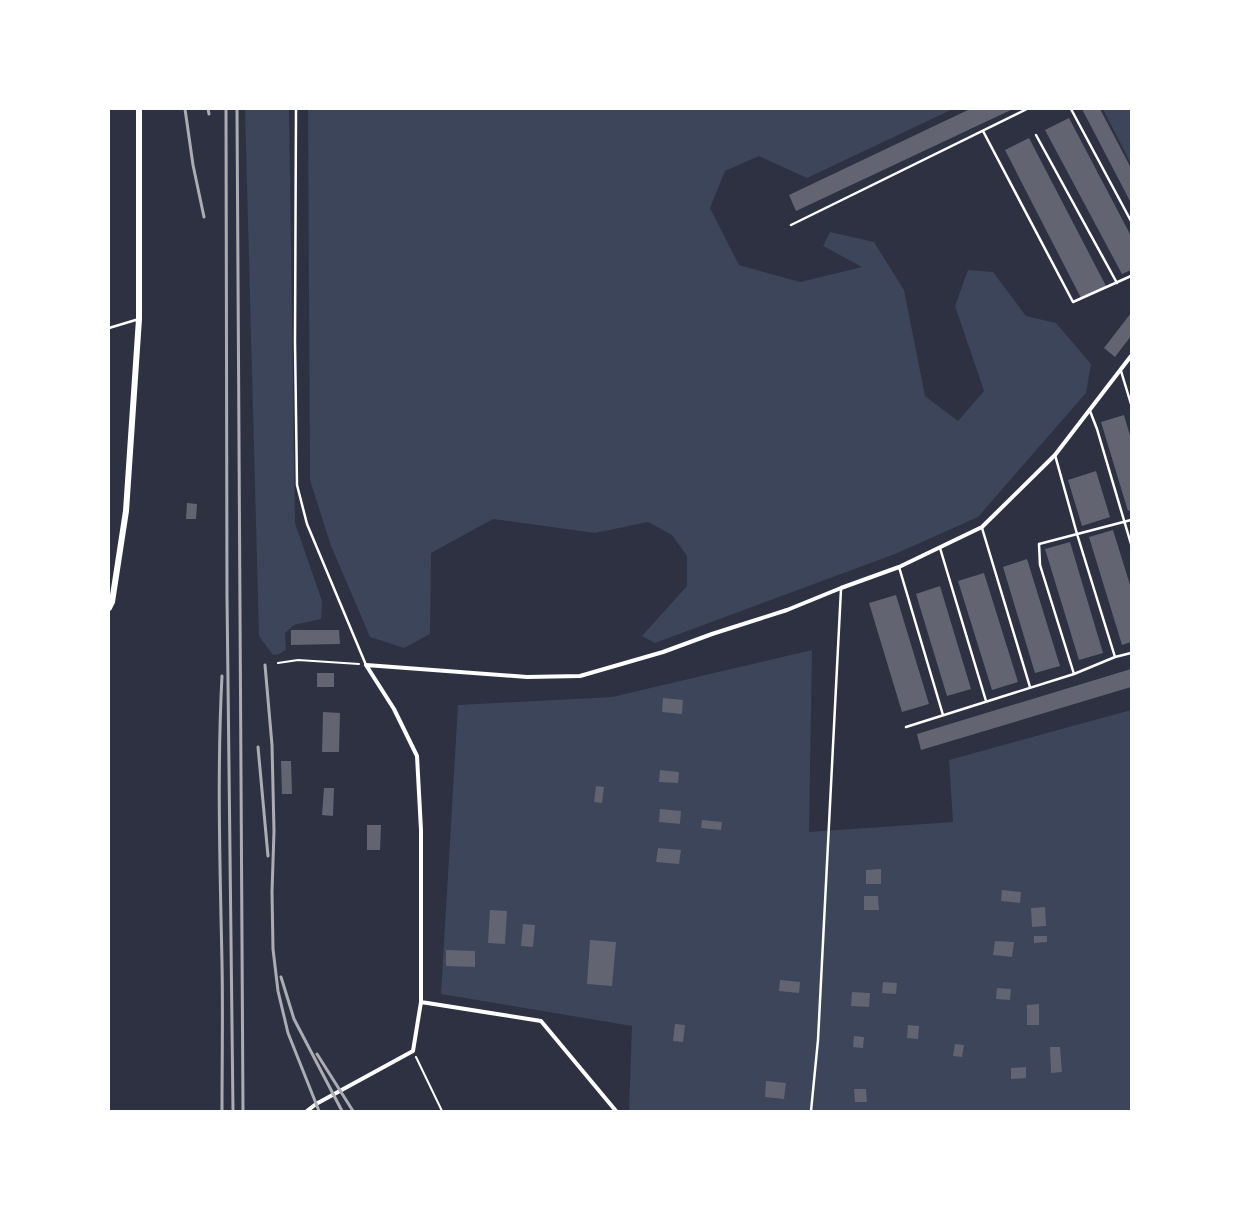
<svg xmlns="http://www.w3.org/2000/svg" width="1240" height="1220" viewBox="0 0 1240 1220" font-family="'Golos Text',sans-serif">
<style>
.green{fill:#3c4559}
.building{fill:#626471}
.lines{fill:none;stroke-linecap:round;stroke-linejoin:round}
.path{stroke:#fff;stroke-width:2}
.service{stroke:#fff;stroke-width:2.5}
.minor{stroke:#fff;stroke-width:4}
.tertiary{stroke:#fff;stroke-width:6}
.rail{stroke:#abadb3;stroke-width:3}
</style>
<rect width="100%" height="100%" fill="#2d3142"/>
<path class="green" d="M 245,109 L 289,109 L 295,523 L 322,601 L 321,619 L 294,625 L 285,633 L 286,650 L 279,654 L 273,655 L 259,636 Z
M 308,109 L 953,109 L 807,178 L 759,156 L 725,171 L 710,208 L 739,265 L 800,282 L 862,267 L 823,246 L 830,232 L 874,242 L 904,290 L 925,396 L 958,421 L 984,391 L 955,306 L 968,270 L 993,272 L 1026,316 L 1056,323 L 1091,364 L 1086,393 L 978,517 L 895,554 L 655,643 L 642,636 L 687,586 L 687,556 L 672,535 L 648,522 L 595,533 L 493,519 L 431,553 L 430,634 L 404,648 L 370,637 L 331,546 L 310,480 Z
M 1103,109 L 1131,109 L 1131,164 Z
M 812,650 L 809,832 L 953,822 L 949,760 L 1131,710 L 1131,1111 L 629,1111 L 632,1026 L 441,994 L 458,705 L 612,697 Z"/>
<path class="building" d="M 970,109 L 1013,109 L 796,211 L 789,195 Z
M 1082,109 L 1100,109 L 1131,168 L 1131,203 Z
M 1069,118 L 1131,236 L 1131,270 L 1122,274 L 1045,130 Z
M 1029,138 L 1106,286 L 1081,298 L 1005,150 Z
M 1131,313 L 1131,336 L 1115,357 L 1104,348 Z
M 1124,415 L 1131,439 L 1131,510 L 1128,511 L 1101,422 Z
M 1096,471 L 1110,517 L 1082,526 L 1068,480 Z
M 187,503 L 197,504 L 196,519 L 186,519 Z
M 1113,530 L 1131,588 L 1131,642 L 1122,645 L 1089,537 Z
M 1070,542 L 1103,653 L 1079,660 L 1045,549 Z
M 1027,559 L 1060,666 L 1035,673 L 1003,567 Z
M 984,573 L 1018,682 L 992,690 L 958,581 Z
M 940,586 L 971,689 L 947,696 L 916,594 Z
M 896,595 L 929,704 L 902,712 L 869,603 Z
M 291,630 L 339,630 L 340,644 L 291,645 Z
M 1131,669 L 1131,687 L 921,750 L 917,734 Z
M 317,673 L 334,673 L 334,687 L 317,687 Z
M 663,698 L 683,700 L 682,714 L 662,712 Z
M 323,712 L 340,713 L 339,752 L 322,752 Z
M 281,761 L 291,761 L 292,794 L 282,794 Z
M 660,770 L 679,772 L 678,783 L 659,782 Z
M 596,786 L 604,787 L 602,803 L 594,802 Z
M 324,788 L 334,788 L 333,816 L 322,815 Z
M 660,809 L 681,811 L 680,824 L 659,822 Z
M 702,820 L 722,822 L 721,830 L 701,828 Z
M 367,825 L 381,825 L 380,850 L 367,850 Z
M 658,848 L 681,850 L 679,864 L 656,862 Z
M 881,869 L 881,884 L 866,884 L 866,870 Z
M 1002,890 L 1021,892 L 1020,903 L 1001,901 Z
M 864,896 L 878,896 L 879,910 L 864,910 Z
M 1045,907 L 1046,926 L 1032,927 L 1031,908 Z
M 490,910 L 507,911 L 505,944 L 488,943 Z
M 523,924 L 535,925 L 533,947 L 521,946 Z
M 1034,936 L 1047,936 L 1047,942 L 1034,943 Z
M 590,940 L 616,942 L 612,986 L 587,984 Z
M 995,941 L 1014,942 L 1012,957 L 993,955 Z
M 446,950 L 475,951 L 475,967 L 446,966 Z
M 780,980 L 800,982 L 799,993 L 779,991 Z
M 883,982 L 897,983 L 896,994 L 882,993 Z
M 997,988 L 1011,989 L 1010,1000 L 996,999 Z
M 852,992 L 870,993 L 869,1007 L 851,1006 Z
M 1039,1004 L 1039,1025 L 1027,1025 L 1027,1005 Z
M 675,1024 L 685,1025 L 683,1042 L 673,1041 Z
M 908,1025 L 919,1026 L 918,1039 L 907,1038 Z
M 854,1036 L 864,1037 L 863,1048 L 853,1047 Z
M 955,1044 L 964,1045 L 962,1057 L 953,1056 Z
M 1050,1047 L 1060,1047 L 1062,1072 L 1051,1073 Z
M 1026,1067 L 1026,1078 L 1011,1079 L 1011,1068 Z
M 766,1081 L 786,1083 L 784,1099 L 765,1097 Z
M 854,1089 L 866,1089 L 867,1102 L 855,1102 Z"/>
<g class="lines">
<path class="path" d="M 278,663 L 298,660 L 359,664
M 416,1057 L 442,1111"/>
<path class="service" d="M 296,109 L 295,342 L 297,485 L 307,524 L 366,665
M 1071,109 L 1131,221
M 983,131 L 1073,302 L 1131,276
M 1036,135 L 1117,283
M 791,225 L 1027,109
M 109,328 L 139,319
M 1121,371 L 1131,404
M 1090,411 L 1097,429 L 1131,544
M 1055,455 L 1077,534 L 1115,657
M 982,528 L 1030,687
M 940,548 L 986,701
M 899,567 L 943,715
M 1074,674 L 1040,565 L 1039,544 L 1131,520
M 906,727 L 1074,674 L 1115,657 L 1131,653
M 811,1111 L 818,1040 L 841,589"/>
<path class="minor" d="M 366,665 L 527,677 L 580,676 L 663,652 L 712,634 L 787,610 L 841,588 L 899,567 L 982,527 L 1055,455 L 1131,356
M 421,1002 L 541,1021 L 616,1111
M 307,1111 L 316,1104 L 413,1051 L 421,1002 L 421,830 L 417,756 L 394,709 L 366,665"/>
<path class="tertiary" d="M 109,608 L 112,602 L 126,511 L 139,319 L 139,109"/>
<path class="rail" d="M 185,109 L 193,165 L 204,217
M 208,109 L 209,114
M 226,109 L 227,596 L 233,1111
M 237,109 L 243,1111
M 265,665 L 272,745 L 274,831 L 272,892 L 273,949 L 278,991 L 288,1033 L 319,1111
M 258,747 L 268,856
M 281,977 L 294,1019 L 342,1111
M 317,1054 L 353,1111
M 222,1111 C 222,1062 223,1012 222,963 C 220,867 217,771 222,676"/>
</g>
<rect width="1240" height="1220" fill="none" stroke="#ffffff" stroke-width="220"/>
</svg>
